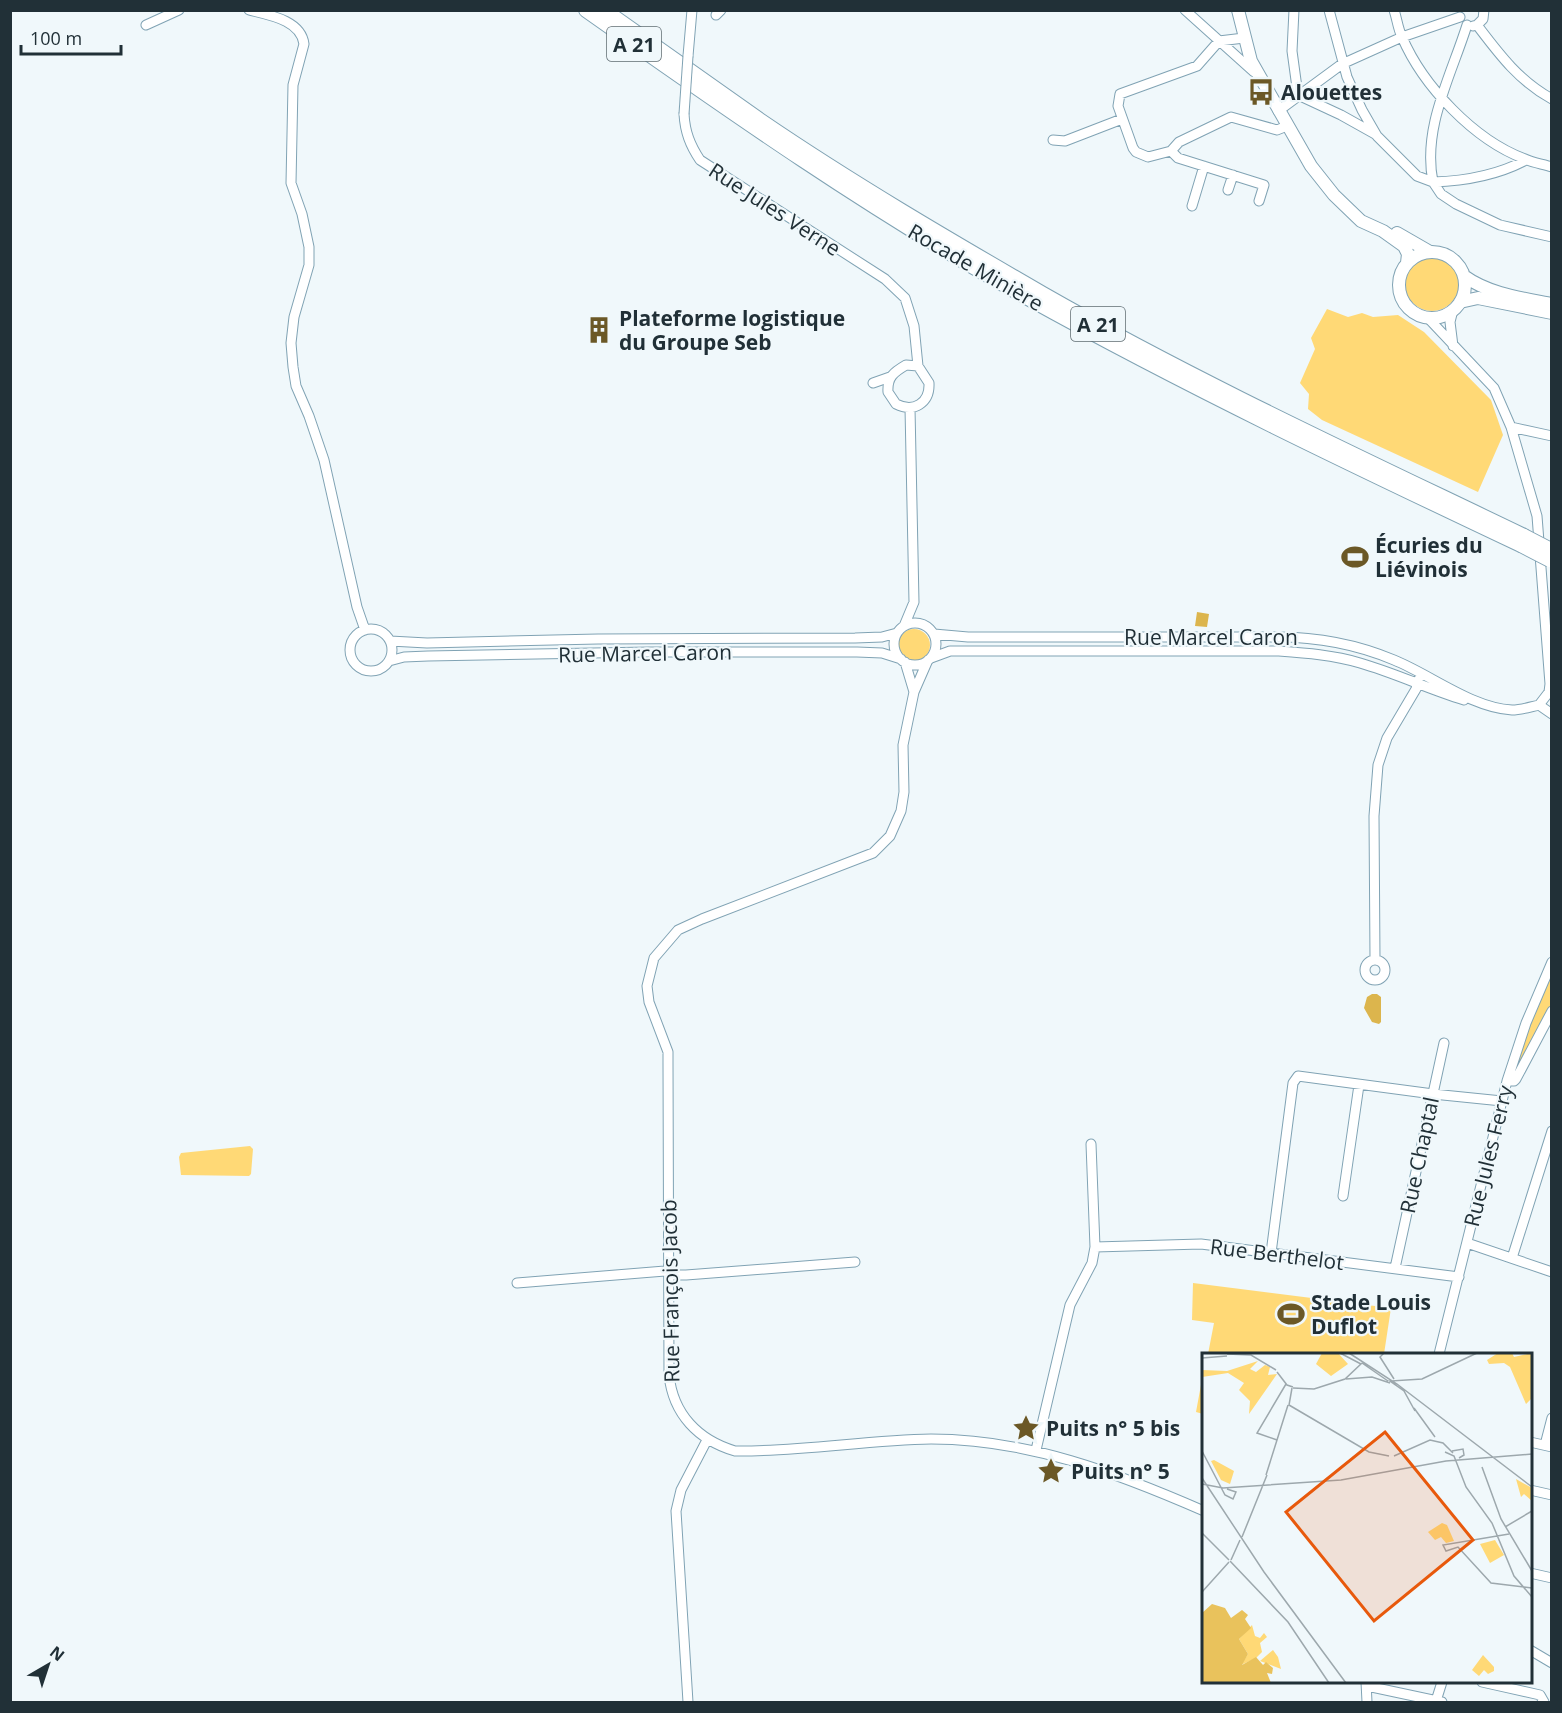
<svg xmlns="http://www.w3.org/2000/svg" width="1562" height="1713" viewBox="0 0 1562 1713" font-family="'Open Sans',sans-serif">
<style>
.green{fill:#ffd976}
.water{fill:#dcb54d}
.lines{fill:none;stroke-linecap:round;stroke-linejoin:round}
.minor-casing{stroke:#80a3b4;stroke-width:11}
.major-casing{stroke:#80a3b4;stroke-width:14}
.highway-casing{stroke:#80a3b4;stroke-width:16}
.minor{stroke:#fff;stroke-width:9}
.major{stroke:#fff;stroke-width:12}
.highway{stroke:#fff;stroke-width:14}
.minor-bridge-casing{stroke:#80a3b4;stroke-width:11;stroke-linecap:butt}
.highway-bridge-casing{stroke:#80a3b4;stroke-width:16;stroke-linecap:butt}
.minor-bridge{stroke:#fff;stroke-width:9}
.highway-bridge{stroke:#fff;stroke-width:14}
.labels{text-anchor:middle;dominant-baseline:central;stroke-width:4.5;stroke-linejoin:round;paint-order:stroke}
.shield{fill:#f0f8fb;stroke:#5f6c72;stroke-width:1.5}
.shield-label{font-size:20px;font-weight:bold;fill:#213037}
.poi-label{font-size:21px;font-weight:bold;fill:#213037;stroke:#f0f8fb;text-anchor:start}
.street-label{font-size:21px;fill:#213037;stroke:#f0f8fb}
.inset-road{fill:none;stroke:#9da8ad;stroke-width:1.5}
.view{fill:#e8590c;fill-opacity:0.15;stroke:#e8590c;stroke-width:3}
.inset-edge{fill:none;stroke:#213037;stroke-width:3}
</style>
<rect width="100%" height="100%" fill="#f0f8fb"/>
<path class="green" d="M1405 284a27 27 0 1 1 54 0a27 27 0 1 1-54 0Z
M 1327,309 L 1348,317 L 1362,313 L 1373,317 L 1398,315 L 1424,332 L 1491,400 L 1503,435 L 1478,492 L 1322,420 L 1308,409 L 1309,394 L 1300,383 L 1315,349 L 1311,338 Z
M898 645a16 16 0 1 1 32 0a16 16 0 1 1-32 0Z
M 1551,973 L 1551,1008 L 1518,1073 L 1514,1071 L 1531,1021 Z
M 250,1146 L 253,1149 L 251,1174 L 249,1176 L 181,1175 L 179,1157 L 181,1153 Z
M 1193,1283 L 1391,1308 L 1384,1354 L 1208,1354 L 1214,1323 L 1192,1320 Z
M 1203,1374 L 1204,1414 L 1203,1414 L 1196,1412 Z"/>
<path class="water" d="M 1197,612 L 1209,614 L 1207,627 L 1195,626 Z
M 1372,994 L 1377,994 L 1381,997 L 1381,1022 L 1379,1024 L 1372,1022 L 1364,1008 L 1367,997 Z"/>
<g class="lines">
<defs>
<path id="minor" d="M 249,10 C 269,15 301,20 304,44 L 293,85 L 291,183 L 302,214 L 309,247 L 309,265 L 294,317 L 291,343 L 293,367 L 296,386 L 309,416 L 324,460 L 357,607 L 365,630
M 1185,10 L 1254,72
M 1294,10 L 1292,51 L 1298,95 L 1341,115 L 1375,134
M 1329,10 L 1347,77 L 1362,110 L 1377,136 L 1417,176 L 1433,182 L 1441,194 L 1456,204 L 1500,225 L 1552,237
M 1394,10 C 1397,19 1398,29 1402,37 C 1423,86 1474,140 1525,159 C 1533,163 1543,164 1552,167
M 716,15 L 721,10
M 146,25 L 179,10
M 1467,25 C 1451,76 1422,128 1433,182 C 1465,181 1498,175 1526,160
M 1477,25 C 1499,54 1519,81 1552,99
M 1473,26 L 1477,25 L 1483,19 L 1484,10
M 1244,38 L 1219,41 L 1197,66 L 1120,94 L 1118,106 L 1133,148 L 1136,152 L 1148,157 L 1171,151 L 1179,142 L 1231,117 L 1277,130 L 1287,126
M 688,56 L 692,10
M 1278,111 L 1342,64 L 1402,37 L 1460,17
M 684,114 C 685,132 690,145 700,160 L 885,279 L 905,298 L 914,326 L 918,366
M 1053,140 L 1065,141 L 1122,119
M 1171,151 L 1178,158 L 1264,185 L 1259,201
M 1228,190 L 1233,175
M 1192,206 L 1204,166
M 1453,310 L 1450,322 L 1453,346
M 1428,318 L 1494,388 L 1511,427 L 1537,516 L 1550,684 L 1549,692 L 1539,705
M 906,365 L 918,366 L 929,383 C 930,403 914,413 896,404 L 888,392 C 887,377 894,372 906,365 Z
M 873,383 L 890,377
M 1511,427 L 1552,436
M894 644a21 21 0 1 1 42 0a21 21 0 1 1-42 0Z
M 904,626 L 914,602 L 910,408
M350 650a21 21 0 1 1 42 0a21 21 0 1 1-42 0Z
M 934,634 L 968,637 L 1277,637 C 1317,637 1356,644 1394,660 C 1431,675 1472,708 1512,710 C 1521,710 1530,707 1539,705
M 390,641 L 427,643 L 598,639 L 855,638 L 882,637 L 897,633
M 931,658 L 950,651 L 1278,651 C 1305,653 1333,655 1360,663 C 1395,673 1428,689 1464,700
M 928,660 L 914,692 L 903,745 L 904,792 L 901,811 L 890,836 L 873,853 L 702,919 L 678,930 L 654,958 L 647,986 L 649,1002 L 668,1052 L 668,1063 L 669,1375 C 673,1414 698,1440 735,1451 C 800,1452 866,1440 931,1439 C 1028,1439 1117,1473 1204,1511
M 389,661 L 404,657 L 428,656 L 649,652 L 857,652 L 882,653 L 901,659
M 905,662 L 914,692
M 1539,705 L 1552,714
M 1375,959 L 1374,816 L 1378,765 L 1387,738 L 1416,689 L 1418,680
M1365 970a10 10 0 1 1 20 0a10 10 0 1 1-20 0Z
M 1507,1081 L 1514,1081 L 1516,1079 L 1552,1011
M 1343,1196 L 1359,1085
M 1467,1243 L 1552,1272
M 1095,1247 L 1201,1244 L 1459,1277
M 1271,1253 L 1293,1083 L 1298,1076 L 1433,1094 L 1502,1101
M 1512,1258 L 1552,1131
M 1395,1268 L 1444,1043
M 517,1283 L 665,1271 L 672,1275 L 686,1275 L 855,1262
M 1439,1354 L 1507,1081 L 1526,1023 L 1552,962
M 1530,1442 L 1552,1447
M 1545,1445 L 1552,1418
M 1036,1450 L 1070,1305 L 1092,1263 L 1095,1247 L 1091,1144
M 1530,1490 L 1552,1495
M 1530,1573 L 1552,1578
M 1530,1650 L 1552,1663
M 1366,1682 L 1367,1702
M 1482,1682 L 1540,1695 L 1544,1702
M 1367,1686 L 1442,1702
M 1436,1701 L 1442,1682
M 688,1702 L 676,1511 L 681,1490 L 707,1440"/>
<path id="major" d="M 1238,10 L 1251,61 L 1311,166 L 1334,195 L 1361,221 L 1383,231 L 1404,246 L 1408,254 L 1407,263
M 1397,233 L 1430,252
M1399 285a33 33 0 1 1 66 0a33 33 0 1 1-66 0Z
M 1464,276 C 1489,294 1521,298 1552,304
M 1460,302 L 1478,298 L 1552,313"/>
<path id="highway" d="M 586,10 C 729,111 873,212 1026,297 C 1188,387 1354,466 1521,545
M 604,10 C 656,47 708,84 761,121 C 852,183 948,239 1043,294 C 1199,383 1362,458 1524,536"/>
</defs>
<use href="#minor" class="minor-casing"/>
<use href="#major" class="major-casing"/>
<use href="#highway" class="highway-casing"/>
<use href="#minor" class="minor"/>
<use href="#major" class="major"/>
<use href="#highway" class="highway"/>
<defs>
<path id="minor-bridge" d="M 684,114 L 688,56"/>
<path id="highway-bridge" d="M 1524,536 L 1549,549
M 1521,545 L 1550,560"/>
</defs>
<use href="#minor-bridge" class="minor-bridge-casing"/>
<use href="#highway-bridge" class="highway-bridge-casing"/>
<use href="#minor-bridge" class="minor-bridge"/>
<use href="#highway-bridge" class="highway-bridge"/>
</g>
<defs>
<symbol id="bus-bare" viewBox="-9 -9 18 18"><path d="M-5-6H5V4H4V6H2V4H-2V6H-4V4H-5ZM-3.5-4V0h7V-4ZM-3.5 1.2v1.5H-2V1.2ZM2 1.2v1.5H3.5V1.2Z" fill="#6b5826" stroke="#f0f8fb" stroke-width="2.5" paint-order="stroke"/></symbol>
<symbol id="building-bare" viewBox="-9 -9 18 18"><path d="M-4-6H4V6H1V3H-1V6H-4ZM-2.5-4.3h1.7v1.8h-1.7ZM.8-4.3h1.7v1.8H.8ZM-2.5-1h1.7V.8h-1.7ZM.8-1h1.7V.8H.8Z" fill="#6b5826" stroke="#f0f8fb" stroke-width="2.5" paint-order="stroke"/></symbol>
<symbol id="stadium-bare" viewBox="-9 -9 18 18"><path d="M0-5a6.5 5 0 1 0 0 10a6.5 5 0 1 0 0-10ZM-3.5-1.8h7v3.6h-7Z" fill="#6b5826" stroke="#f0f8fb" stroke-width="2.5" paint-order="stroke"/></symbol>
<symbol id="sight-bare" viewBox="-9 -9 18 18"><path d="M0-6L1.8-2.2L6-1.7L2.9 1.2L3.7 5.4L0 3.3L-3.7 5.4L-2.9 1.2L-6-1.7L-1.8-2.2Z" fill="#6b5826" stroke="#f0f8fb" stroke-width="2.5" paint-order="stroke"/></symbol>
</defs>
<g fill-rule="evenodd">
<use href="#bus-bare" x="1242" y="73" width="38" height="38"/>
<use href="#building-bare" x="580" y="311" width="38" height="38"/>
<use href="#stadium-bare" x="1336" y="538" width="38" height="38"/>
<use href="#stadium-bare" x="1272" y="1295" width="38" height="38"/>
<use href="#sight-bare" x="1007" y="1409" width="38" height="38"/>
<use href="#sight-bare" x="1032" y="1452" width="38" height="38"/>
</g>
<g class="labels">
<g class="shield">
<rect x="607" y="27" width="54" height="34" rx="4.5"/>
<rect x="1071" y="307" width="54" height="34" rx="4.5"/>
</g>
<g class="shield-label">
<text x="634" y="44">A 21</text>
<text x="1098" y="324">A 21</text>
</g>
<g class="poi-label">
<text x="1281" y="92">Alouettes</text>
<text x="619" y="318">Plateforme logistique<tspan x="619" dy="24">du Groupe Seb</tspan></text>
<text x="1375" y="545">Écuries du<tspan x="1375" dy="24">Liévinois</tspan></text>
<text x="1311" y="1302">Stade Louis<tspan x="1311" dy="24">Duflot</tspan></text>
<text x="1046" y="1428">Puits n° 5 bis</text>
<text x="1071" y="1471">Puits n° 5</text>
</g>
<g class="street-label">
<text transform="translate(775 209) rotate(33)">Rue Jules Verne</text>
<text transform="translate(976 267) rotate(30)">Rocade Minière</text>
<text x="1211" y="637">Rue Marcel Caron</text>
<text transform="translate(645 653) rotate(-1)">Rue Marcel Caron</text>
<text transform="translate(1419 1155) rotate(-78)">Rue Chaptal</text>
<text transform="translate(1488 1156) rotate(-76)">Rue Jules Ferry</text>
<text transform="translate(1277 1254) rotate(7)">Rue Berthelot</text>
<text transform="translate(670 1291) rotate(-91)">Rue François Jacob</text>
</g>
</g>
<g transform="translate(1202 1353)">
<rect width="330" height="330" fill="#f0f8fb"/>
<path d="M 120,0 L 136,0 L 146,11 L 129,23 L 114,11 ZM 296,0 L 310,0 L 312,4 L 330,0 L 330,45 L 324,51 L 308,14 L 302,10 L 287,11 L 285,7 ZM 56,8 L 48,16 L 54,19 L 63,12 L 68,14 L 66,22 L 75,21 L 47,61 L 48,48 L 37,37 L 42,30 L 26,20 L 0,24 L 0,17 L 25,18 ZM 12,107 L 32,118 L 28,131 L 19,127 L 9,108 ZM 314,126 L 330,135 L 330,148 L 322,141 L 319,144 ZM 240,170 L 245,172 L 252,188 L 244,190 L 239,184 L 233,187 L 226,179 ZM 293,187 L 302,202 L 288,210 L 278,191 ZM 50,272 L 53,283 L 58,285 L 62,280 L 65,284 L 58,290 L 60,299 L 54,305 L 39,312 L 46,301 L 37,286 ZM 71,297 L 76,304 L 79,316 L 58,308 ZM 281,302 L 292,314 L 292,318 L 286,321 L 282,317 L 287,311 L 277,323 L 270,317 Z" fill="#ffd976"/>
<path d="M 10,251 L 23,255 L 29,265 L 40,257 L 46,262 L 43,266 L 49,275 L 37,286 L 46,301 L 40,312 L 54,304 L 61,312 L 64,309 L 71,315 L 70,321 L 65,320 L 69,330 L 0,330 L 0,260 Z" fill="#e9c25c"/>
<path class="inset-road" d="M 138,0 L 159,11M 147,0 L 195,31 L 330,134M 182,0 L 178,4 L 192,26M 25,1 L 49,2 L 74,17M 0,5 L 25,3M 160,10 L 186,28M 75,19 L 85,32 L 91,34M 144,26 L 170,24 L 188,30M 90,35 L 87,52 L 167,99 L 187,103M 91,35 L 112,36 L 143,26 L 160,10M 212,55 L 233,84M 213,58 L 202,38 L 188,28 L 220,26 L 275,0M 75,87 L 55,80 L 84,31M 0,98 L 23,142 L 31,146 L 34,139 L 25,136M 250,98 L 261,96 L 262,102 L 257,105M 243,99 L 252,103 L 264,134 L 290,170 L 312,223 L 330,244M 192,103 L 228,87 L 241,90 L 251,100M 280,114 L 299,166 L 330,218M 64,122 L 86,52M 0,125 L 62,219 L 144,330M 0,131 L 21,135 L 139,127 L 244,108 L 330,101M 303,174 L 330,158M 0,180 L 27,207M 307,181 L 241,192 L 244,198 L 256,194 L 289,230 L 330,235M 40,184 L 65,122M 29,207 L 38,187M 28,208 L 86,269 L 127,330M 0,239 L 27,209M 155,330 L 267,330"/>
<path class="view" d="M 183,79 L 271,187 L 172,268 L 84,159 Z"/>
<rect width="330" height="330" class="inset-edge"/>
</g>
<rect width="1562" height="1713" fill="none" stroke="#213037" stroke-width="24"/>
<g transform="translate(48 1665) rotate(39)" stroke="#f0f8fb" stroke-width="4.5" paint-order="stroke">
<path d="M0-4.5L10 22L0 15L-10 22Z" fill="#213037"/>
<text y="-9" font-size="16" font-weight="bold" text-anchor="middle" fill="#213037">N</text>
</g>
<path d="M21 45v9h100v-9" fill="none" stroke="#213037" stroke-width="3"/>
<text x="30" y="45" font-size="18" fill="#213037" stroke="#f0f8fb" stroke-width="4.5" paint-order="stroke">100 m</text>
</svg>
